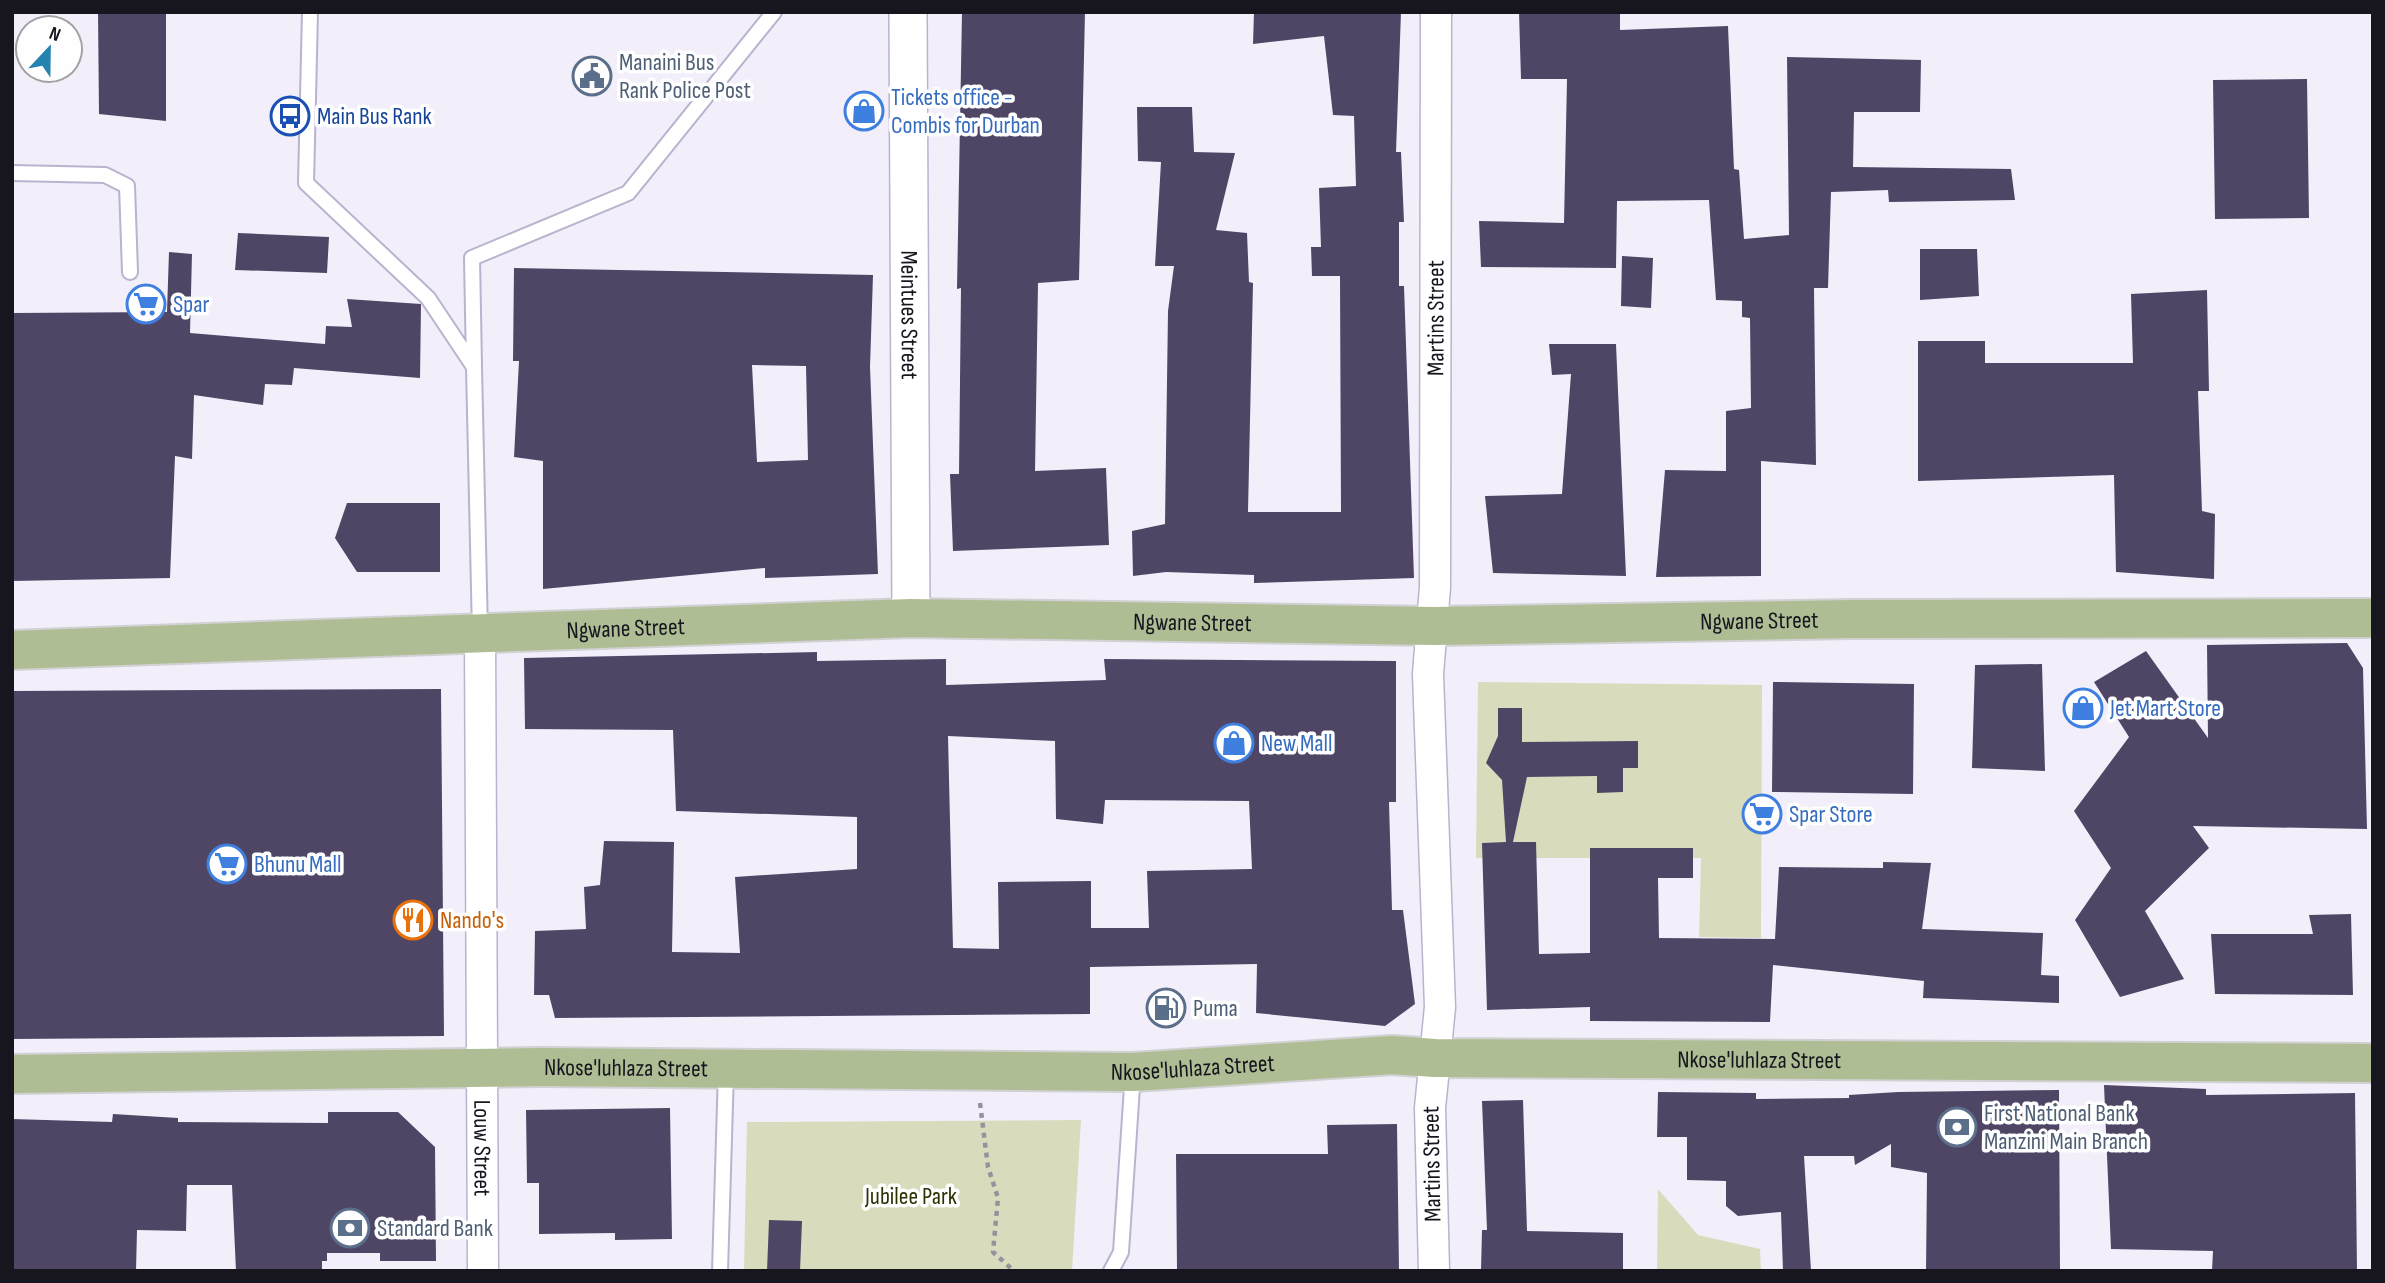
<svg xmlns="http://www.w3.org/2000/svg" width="2385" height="1283" viewBox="0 0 2385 1283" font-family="'Sofia Sans Condensed',sans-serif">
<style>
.green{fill:#d8dcbc}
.building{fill:#4f4666;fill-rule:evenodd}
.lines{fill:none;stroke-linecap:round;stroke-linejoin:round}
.service-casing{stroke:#bab3ce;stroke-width:18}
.minor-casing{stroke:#bab3ce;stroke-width:33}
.tertiary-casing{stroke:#bab3ce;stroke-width:40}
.primary-casing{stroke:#d1d0d2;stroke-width:42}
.path{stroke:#94929c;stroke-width:4.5;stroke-dasharray:5 5;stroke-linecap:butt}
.service{stroke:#fff;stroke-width:14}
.minor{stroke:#fff;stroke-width:30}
.tertiary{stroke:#fff;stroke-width:37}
.primary{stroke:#afbd94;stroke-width:38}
.labels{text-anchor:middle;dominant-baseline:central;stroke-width:7;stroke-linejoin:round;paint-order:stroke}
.service-label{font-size:24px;fill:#4e5e75;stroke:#fefefe;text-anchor:start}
.shop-label{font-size:24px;fill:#366cbe;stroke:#fefefe;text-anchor:start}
.transit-label{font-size:24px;fill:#164399;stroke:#fefefe;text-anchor:start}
.street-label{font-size:24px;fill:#17151e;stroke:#fefefe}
.food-label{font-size:24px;fill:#c56008;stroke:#fefefe;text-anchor:start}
.park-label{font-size:24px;fill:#2e3101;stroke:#fefefe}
</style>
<rect width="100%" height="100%" fill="#f2effa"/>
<path class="green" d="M 1478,682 L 1762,685 L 1761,938 L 1699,937 L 1701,858 L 1476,858 Z
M 1081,1120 L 1072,1271 L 744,1271 L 747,1122 Z
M 1658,1189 L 1698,1235 L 1760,1249 L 1761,1271 L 1657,1271 Z"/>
<path class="building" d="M 98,12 L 166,12 L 166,121 L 99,114 Z
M 962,12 L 1085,12 L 1079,280 L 1038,283 L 1035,471 L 1106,468 L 1109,545 L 953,551 L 950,474 L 959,474 L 961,288 L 957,289 Z
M 1254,12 L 1401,12 L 1396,152 L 1401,152 L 1404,222 L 1399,222 L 1399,286 L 1404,286 L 1414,578 L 1254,583 L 1254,575 L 1166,572 L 1133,576 L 1132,531 L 1165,524 L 1168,311 L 1174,266 L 1155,266 L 1161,162 L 1138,161 L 1137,107 L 1192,107 L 1194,152 L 1235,153 L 1216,230 L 1247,233 L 1249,282 L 1253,283 L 1248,512 L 1341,512 L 1340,276 L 1312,276 L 1311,247 L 1321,247 L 1319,188 L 1356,186 L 1354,116 L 1333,115 L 1324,36 L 1253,44 Z
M 1519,12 L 1620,12 L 1620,30 L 1728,26 L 1734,169 L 1739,170 L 1744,239 L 1789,235 L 1787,57 L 1921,60 L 1920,112 L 1854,112 L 1853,167 L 2011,169 L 2015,200 L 1889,202 L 1888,190 L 1831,192 L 1828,288 L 1814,288 L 1816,465 L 1761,461 L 1761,576 L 1656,577 L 1665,470 L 1726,471 L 1726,411 L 1751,408 L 1750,318 L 1742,317 L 1742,301 L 1716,300 L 1709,200 L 1617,201 L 1616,268 L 1481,267 L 1479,221 L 1564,223 L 1567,79 L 1521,79 Z
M 2307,79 L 2309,218 L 2215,219 L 2213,80 Z
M 238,233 L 329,237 L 327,273 L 235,270 Z
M 1920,249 L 1977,249 L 1979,296 L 1920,300 Z
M 169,252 L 192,254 L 190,333 L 325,344 L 326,326 L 352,327 L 347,299 L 421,304 L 420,378 L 294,368 L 292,385 L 265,384 L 263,405 L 194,395 L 192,459 L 175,456 L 170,578 L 12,581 L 12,313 L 167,312 Z
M 1622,256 L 1653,258 L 1651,308 L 1621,306 Z
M 514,268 L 873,275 L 870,367 L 878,574 L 765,578 L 765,568 L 543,589 L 543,461 L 514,457 L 519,361 L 513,361 ZM 752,365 L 806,366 L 808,460 L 757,462 Z
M 2207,290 L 2209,391 L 2198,391 L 2202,511 L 2215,514 L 2214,579 L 2116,572 L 2114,475 L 1918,481 L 1918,341 L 1985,341 L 1985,363 L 2133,363 L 2131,294 Z
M 1549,344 L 1616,344 L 1626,576 L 1493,573 L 1485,496 L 1562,494 L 1571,374 L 1552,375 Z
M 347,503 L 440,503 L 440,572 L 357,572 L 335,538 Z
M 2347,643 L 2363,668 L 2367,829 L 2193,826 L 2209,848 L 2145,911 L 2184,979 L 2120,997 L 2075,920 L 2111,868 L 2074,811 L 2129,737 L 2094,682 L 2146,651 L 2208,738 L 2207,645 Z
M 817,652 L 817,661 L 946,659 L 946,685 L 1106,680 L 1104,659 L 1396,661 L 1396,802 L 1389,802 L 1392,910 L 1403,910 L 1415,1004 L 1385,1026 L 1256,1013 L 1257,964 L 1090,967 L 1090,1014 L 555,1018 L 549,995 L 534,995 L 535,931 L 586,929 L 584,887 L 600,885 L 604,841 L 674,842 L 672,952 L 740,953 L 735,877 L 857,869 L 857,817 L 676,811 L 673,730 L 525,729 L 524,658 ZM 948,736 L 1055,741 L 1056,819 L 1103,824 L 1105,800 L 1249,801 L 1252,869 L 1147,871 L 1149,928 L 1091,928 L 1091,881 L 998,882 L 999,949 L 953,948 Z
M 2042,664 L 2045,771 L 1972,768 L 1975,665 Z
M 1773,682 L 1914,684 L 1913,794 L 1772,792 Z
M 441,689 L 444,1036 L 12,1039 L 12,691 Z
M 1498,708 L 1522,708 L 1522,742 L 1638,741 L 1638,768 L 1623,768 L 1623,792 L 1597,793 L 1597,776 L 1527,777 L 1513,842 L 1536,842 L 1539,954 L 1590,953 L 1590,848 L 1693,848 L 1693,878 L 1658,878 L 1659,938 L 1775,939 L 1779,867 L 1883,868 L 1883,862 L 1931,863 L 1922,929 L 2043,933 L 2041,975 L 2059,976 L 2059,1003 L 1923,998 L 1924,981 L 1773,965 L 1770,1022 L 1590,1021 L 1590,1007 L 1487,1010 L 1482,843 L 1506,842 L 1502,780 L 1486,763 L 1498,736 Z
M 2351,914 L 2353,995 L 2215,994 L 2211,934 L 2313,934 L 2309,915 Z
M 2104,1085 L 2206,1089 L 2206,1095 L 2355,1093 L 2357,1271 L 2212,1271 L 2213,1251 L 2111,1249 Z
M 2059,1090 L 2060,1271 L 1926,1271 L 1927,1173 L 1891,1167 L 1891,1144 L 1855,1165 L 1854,1156 L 1804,1156 L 1811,1271 L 1783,1271 L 1781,1212 L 1738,1216 L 1726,1206 L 1726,1181 L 1687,1180 L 1687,1137 L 1657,1137 L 1658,1092 L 1756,1093 L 1756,1099 L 1849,1098 L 1849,1095 L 1898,1092 Z
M 1523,1100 L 1527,1231 L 1623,1233 L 1623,1271 L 1481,1271 L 1482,1230 L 1487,1230 L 1482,1101 Z
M 670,1108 L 672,1239 L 615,1240 L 615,1233 L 539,1234 L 539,1183 L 527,1183 L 526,1110 Z
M 328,1112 L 398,1112 L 435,1147 L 436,1261 L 380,1261 L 380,1253 L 327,1253 L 327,1261 L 322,1261 L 322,1271 L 236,1271 L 232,1185 L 187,1185 L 186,1231 L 137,1230 L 136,1271 L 12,1271 L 12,1119 L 112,1122 L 113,1114 L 178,1118 L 178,1122 L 328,1123 Z
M 1397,1124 L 1399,1271 L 1177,1271 L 1176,1154 L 1328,1154 L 1327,1125 Z
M 769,1220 L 802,1221 L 800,1271 L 767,1271 Z"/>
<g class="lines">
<defs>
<path id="service" d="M 310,12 L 306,183 L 428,298 L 474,367 L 480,633
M 12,173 L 105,175 L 127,186 L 130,272
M 474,366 L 472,258 L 628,193 L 774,12
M 720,1271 L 726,1071
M 1111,1271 L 1121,1252 L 1133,1072"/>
<g id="minor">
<path id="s1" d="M 480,635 L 483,1271"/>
<path id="s2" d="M 1434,1271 L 1430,1108 L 1440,1007 L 1428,674 L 1435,587 L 1436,12"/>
</g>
<g id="tertiary">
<path id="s3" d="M 908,12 L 911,618"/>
</g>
<g id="primary">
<path id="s4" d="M 12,650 L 911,618 L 1434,626 L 1853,619 L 2373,618"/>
<path id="s5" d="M 12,1074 L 541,1067 L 1133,1072 L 1392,1055 L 1435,1058 L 2373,1063"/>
</g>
</defs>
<use href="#service" class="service-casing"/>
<use href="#minor" class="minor-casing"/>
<use href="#tertiary" class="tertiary-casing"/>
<use href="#primary" class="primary-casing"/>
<path class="path" d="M 980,1103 L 988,1167 L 998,1198 L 993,1252 L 1014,1271"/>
<use href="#service" class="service"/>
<use href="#minor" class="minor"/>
<use href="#tertiary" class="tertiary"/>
<use href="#primary" class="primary"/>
</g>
<defs>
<symbol id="civic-ring" viewBox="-11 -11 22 22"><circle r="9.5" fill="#fefefe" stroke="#5c6f8a" stroke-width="1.5"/><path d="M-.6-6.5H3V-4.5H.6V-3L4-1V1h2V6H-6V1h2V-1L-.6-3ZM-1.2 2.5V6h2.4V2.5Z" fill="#5c6f8a"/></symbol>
<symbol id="shop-ring" viewBox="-11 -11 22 22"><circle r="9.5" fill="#fefefe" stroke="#3f7fe0" stroke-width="1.5"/><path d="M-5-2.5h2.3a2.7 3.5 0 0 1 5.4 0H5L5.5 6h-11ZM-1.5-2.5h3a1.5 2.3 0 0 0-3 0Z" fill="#3f7fe0"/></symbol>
<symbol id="bus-ring" viewBox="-11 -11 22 22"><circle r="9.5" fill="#fefefe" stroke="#1a4fb4" stroke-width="1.5"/><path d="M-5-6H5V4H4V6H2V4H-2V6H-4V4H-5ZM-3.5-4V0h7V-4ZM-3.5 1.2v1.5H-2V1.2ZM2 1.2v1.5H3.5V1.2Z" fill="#1a4fb4"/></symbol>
<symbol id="supermarket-ring" viewBox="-11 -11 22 22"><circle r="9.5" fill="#fefefe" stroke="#3f7fe0" stroke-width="1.5"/><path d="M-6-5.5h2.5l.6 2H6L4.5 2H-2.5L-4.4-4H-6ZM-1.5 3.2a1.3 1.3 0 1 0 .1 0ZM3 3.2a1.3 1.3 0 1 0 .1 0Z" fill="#3f7fe0"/></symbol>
<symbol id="restaurant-ring" viewBox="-11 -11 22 22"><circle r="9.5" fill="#fefefe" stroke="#e8710a" stroke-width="1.5"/><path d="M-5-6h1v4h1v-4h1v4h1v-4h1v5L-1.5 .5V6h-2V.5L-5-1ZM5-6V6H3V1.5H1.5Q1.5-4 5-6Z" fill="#e8710a"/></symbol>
<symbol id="fuel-ring" viewBox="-11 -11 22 22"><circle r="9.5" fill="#fefefe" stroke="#5c6f8a" stroke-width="1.5"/><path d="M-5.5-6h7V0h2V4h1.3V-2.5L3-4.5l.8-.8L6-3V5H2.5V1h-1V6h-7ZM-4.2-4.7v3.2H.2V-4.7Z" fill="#5c6f8a"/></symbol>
<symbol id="bank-ring" viewBox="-11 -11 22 22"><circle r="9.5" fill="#fefefe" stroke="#5c6f8a" stroke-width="1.5"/><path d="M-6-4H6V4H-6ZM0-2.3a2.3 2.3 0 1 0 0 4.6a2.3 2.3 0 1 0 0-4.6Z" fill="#5c6f8a"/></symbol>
</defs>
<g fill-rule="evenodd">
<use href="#civic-ring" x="570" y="54" width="44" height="44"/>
<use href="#shop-ring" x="842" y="89" width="44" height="44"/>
<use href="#bus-ring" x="268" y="94" width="44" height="44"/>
<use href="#supermarket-ring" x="124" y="282" width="44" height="44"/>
<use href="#shop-ring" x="2061" y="686" width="44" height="44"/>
<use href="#shop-ring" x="1212" y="721" width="44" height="44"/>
<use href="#supermarket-ring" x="1740" y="792" width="44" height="44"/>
<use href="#supermarket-ring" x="205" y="842" width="44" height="44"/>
<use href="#restaurant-ring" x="391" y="898" width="44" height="44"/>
<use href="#fuel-ring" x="1144" y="986" width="44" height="44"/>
<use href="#bank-ring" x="1935" y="1105" width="44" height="44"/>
<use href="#bank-ring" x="328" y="1206" width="44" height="44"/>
</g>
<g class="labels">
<g class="service-label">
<text x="619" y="62">Manaini Bus<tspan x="619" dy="28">Rank Police Post</tspan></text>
<text x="1193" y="1008">Puma</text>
<text x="1984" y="1113">First National Bank<tspan x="1984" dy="28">Manzini Main Branch</tspan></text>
<text x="377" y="1228">Standard Bank</text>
</g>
<g class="shop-label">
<text x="891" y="97">Tickets office -<tspan x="891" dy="28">Combis for Durban</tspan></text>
<text x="173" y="304">Spar</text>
<text x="2110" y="708">Jet Mart Store</text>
<text x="1261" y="743">New Mall</text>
<text x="1789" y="814">Spar Store</text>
<text x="254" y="864">Bhunu Mall</text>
</g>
<g class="transit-label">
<text x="317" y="116">Main Bus Rank</text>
</g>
<g class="street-label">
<text stroke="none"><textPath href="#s3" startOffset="303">Meintues Street</textPath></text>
<text stroke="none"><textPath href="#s2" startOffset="954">Martins Street</textPath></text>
<text stroke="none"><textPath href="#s4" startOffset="1748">Ngwane Street</textPath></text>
<text stroke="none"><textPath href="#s4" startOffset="1181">Ngwane Street</textPath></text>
<text stroke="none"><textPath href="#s4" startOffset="614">Ngwane Street</textPath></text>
<text stroke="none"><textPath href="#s5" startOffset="1748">Nkose'luhlaza Street</textPath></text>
<text stroke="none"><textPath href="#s5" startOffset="1181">Nkose'luhlaza Street</textPath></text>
<text stroke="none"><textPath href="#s5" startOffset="614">Nkose'luhlaza Street</textPath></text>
<text stroke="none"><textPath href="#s1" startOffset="513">Louw Street</textPath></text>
<text transform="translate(1432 1164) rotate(-91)">Martins Street</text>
</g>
<g class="food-label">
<text x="440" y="920">Nando's</text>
</g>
<g class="park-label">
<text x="911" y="1196">Jubilee Park</text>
</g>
</g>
<rect width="2385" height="1283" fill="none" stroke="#17151e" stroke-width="28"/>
<g transform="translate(49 49) rotate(22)"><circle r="33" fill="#fefefe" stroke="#a2a1a4" stroke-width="2"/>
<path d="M0-5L12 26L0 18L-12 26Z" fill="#2483af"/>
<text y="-10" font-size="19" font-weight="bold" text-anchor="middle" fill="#17151e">N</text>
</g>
</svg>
